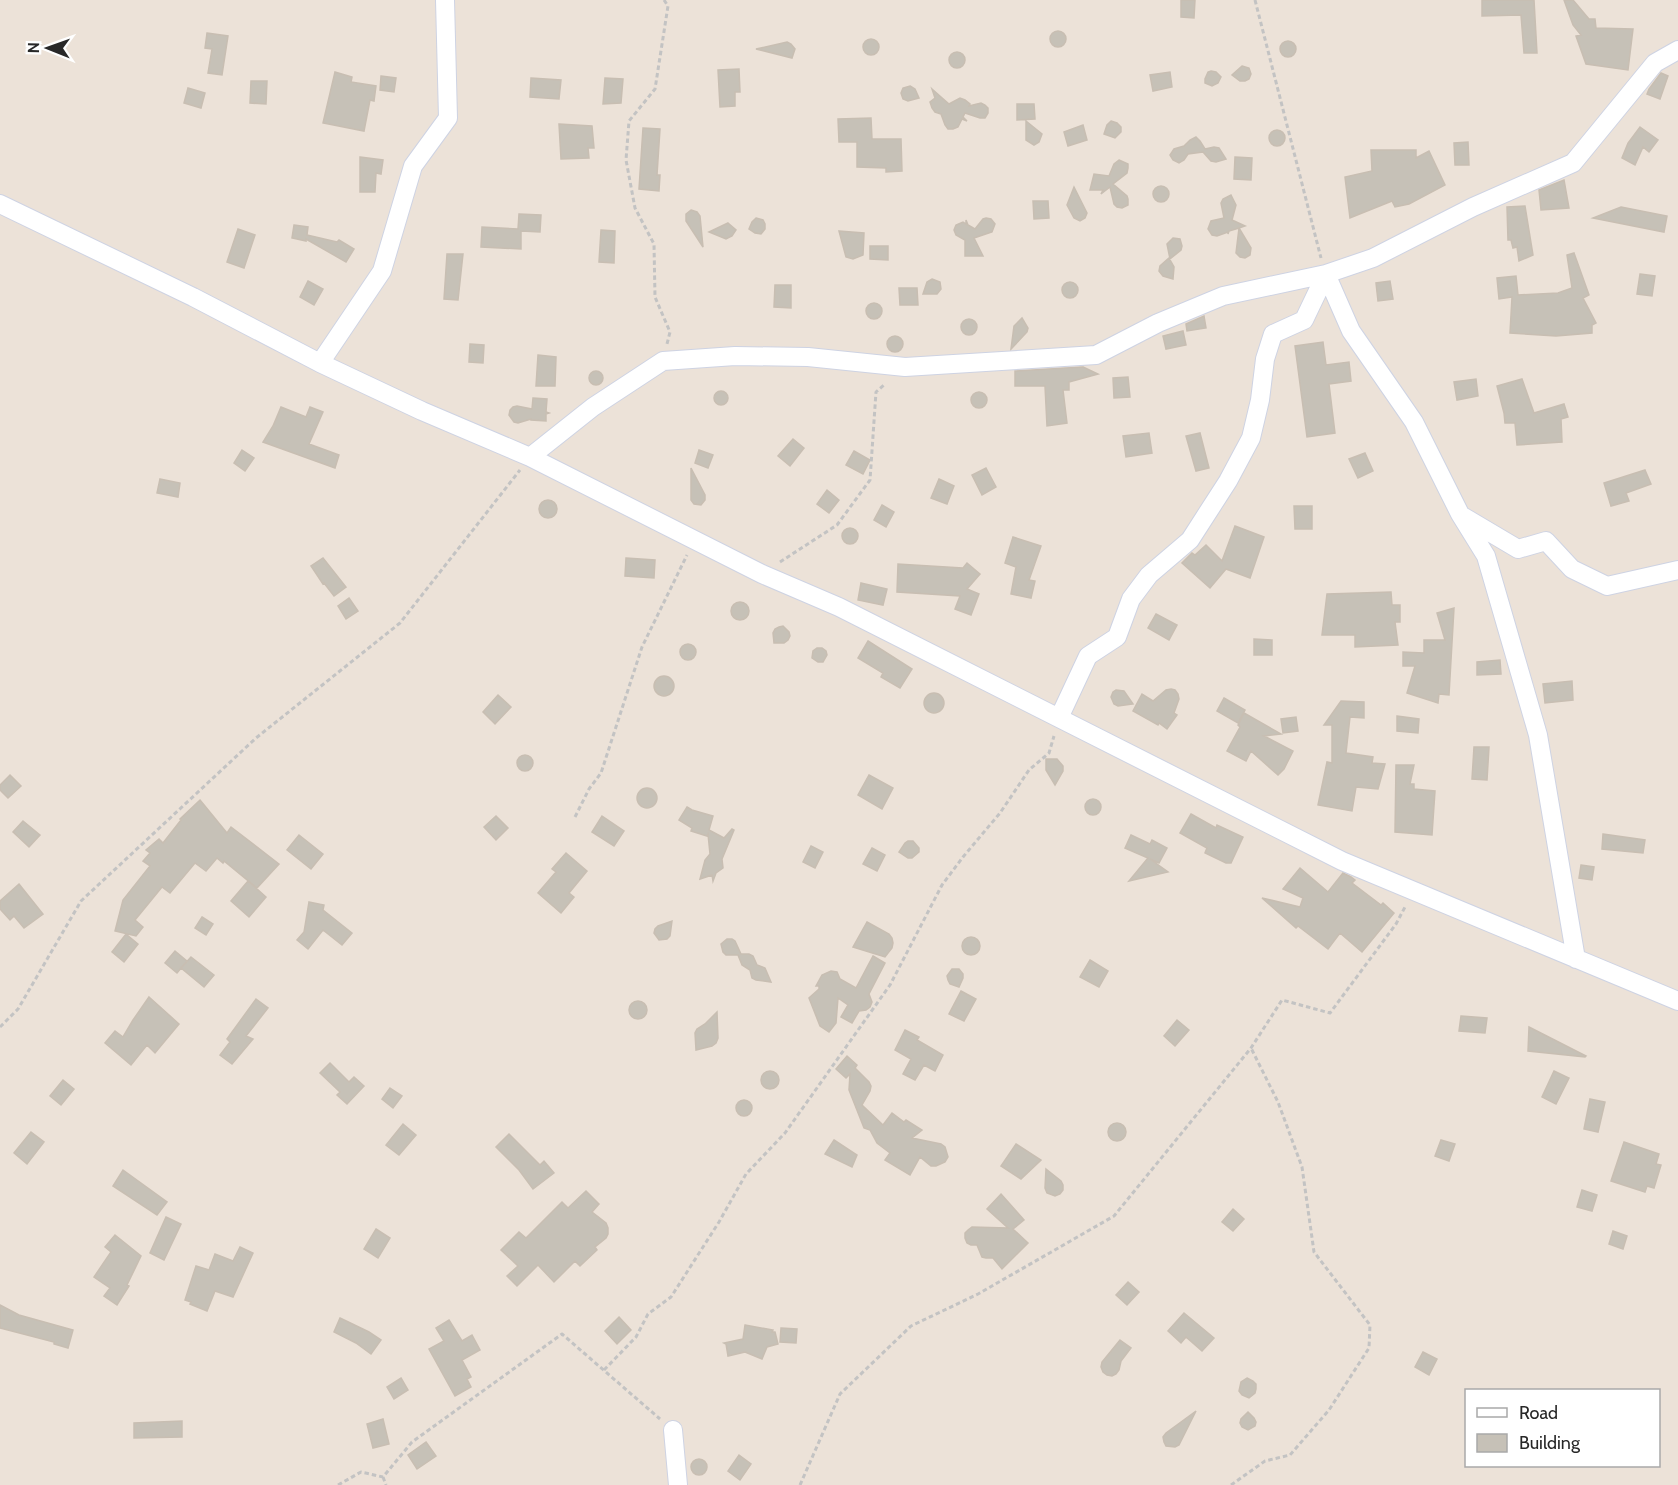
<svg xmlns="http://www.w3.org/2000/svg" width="1678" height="1485" viewBox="0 0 1678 1485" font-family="Cabin,sans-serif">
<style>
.building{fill:#c6c1b7;stroke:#c8beb2;stroke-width:1.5}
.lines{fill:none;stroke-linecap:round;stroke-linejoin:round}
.minor-casing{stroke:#ced3e3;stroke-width:20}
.path{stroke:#c3c3c3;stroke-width:3;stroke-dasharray:4.5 3;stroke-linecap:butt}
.minor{stroke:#fff;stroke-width:18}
</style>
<rect width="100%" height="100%" fill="#ece2d8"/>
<path class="building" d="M 1181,0 L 1195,0 L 1194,18 L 1181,17 Z
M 1482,0 L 1534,0 L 1537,53 L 1524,53 L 1521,15 L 1482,16 Z
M 1564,0 L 1573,0 L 1589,19 L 1595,19 L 1596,28 L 1633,29 L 1628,70 L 1586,64 L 1576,36 L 1581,35 L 1573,25 Z
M1050 39a8 8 0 1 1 16 0a8 8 0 1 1-16 0Z
M 207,33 L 228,36 L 222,75 L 208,73 L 212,49 L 205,48 Z
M863 47a8 8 0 1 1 16 0a8 8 0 1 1-16 0Z
M1280 49a8 8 0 1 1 16 0a8 8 0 1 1-16 0Z
M 787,42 L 791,44 L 795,49 L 792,58 L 756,49 Z
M949 60a8 8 0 1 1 16 0a8 8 0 1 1-16 0Z
M 1242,66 L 1249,68 L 1251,74 L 1249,79 L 1245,81 L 1240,81 L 1232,75 Z
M 739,69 L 740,92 L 735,92 L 735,106 L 720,107 L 718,70 Z
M 1211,71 L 1216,72 L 1221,77 L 1218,83 L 1212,86 L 1205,83 L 1205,79 L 1208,72 Z
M 335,72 L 352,77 L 351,82 L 376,86 L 374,101 L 370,100 L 364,131 L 323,123 Z
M 1170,72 L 1172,87 L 1153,91 L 1150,75 Z
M 1661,73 L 1668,76 L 1660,99 L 1647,94 L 1649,89 Z
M 381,76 L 396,78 L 394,92 L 380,90 Z
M 531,78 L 561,80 L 559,99 L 530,97 Z
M 605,78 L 623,79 L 621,103 L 603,104 Z
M 251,81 L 267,81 L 266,104 L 250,103 Z
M 910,86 L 915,89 L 919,98 L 908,101 L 903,99 L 901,93 L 903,88 Z
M 188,88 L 205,93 L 201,108 L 184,103 Z
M 932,89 L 949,104 L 960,98 L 965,100 L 970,104 L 969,106 L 981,103 L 985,105 L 988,108 L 988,113 L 985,118 L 980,118 L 965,113 L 963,117 L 967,121 L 962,119 L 958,127 L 953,129 L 948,129 L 945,125 L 941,114 L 935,112 L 932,108 L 930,102 L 935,98 Z
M 1017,104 L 1034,104 L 1035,119 L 1017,120 Z
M 871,118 L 872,139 L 901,139 L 902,171 L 886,172 L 886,168 L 857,167 L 857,142 L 839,142 L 838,119 Z
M 1026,121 L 1042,134 L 1039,142 L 1034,145 L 1026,140 Z
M 1111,121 L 1117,123 L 1121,127 L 1121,132 L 1115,138 L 1104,134 L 1107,125 Z
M 559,124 L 592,126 L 594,148 L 588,148 L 589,158 L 561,159 Z
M 1083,125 L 1087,140 L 1068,146 L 1064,132 Z
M 1640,127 L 1658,140 L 1649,152 L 1643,147 L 1635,165 L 1622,158 L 1628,143 Z
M 643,128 L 660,129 L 657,175 L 660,175 L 659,191 L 639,189 Z
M1269 138a8 8 0 1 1 16 0a8 8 0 1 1-16 0Z
M 1196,137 L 1200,141 L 1205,149 L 1214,147 L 1219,148 L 1226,159 L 1216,162 L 1211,161 L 1203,152 L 1188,154 L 1184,160 L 1179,163 L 1173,160 L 1170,155 L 1174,149 L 1184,146 L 1190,140 Z
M 1468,142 L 1469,165 L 1455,165 L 1454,143 Z
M 1371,150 L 1416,150 L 1416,158 L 1429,151 L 1445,185 L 1409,204 L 1395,207 L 1392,201 L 1350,218 L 1345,177 L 1372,171 Z
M 360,157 L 383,160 L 381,174 L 376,173 L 375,192 L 360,192 Z
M 1235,157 L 1252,158 L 1251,180 L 1234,179 Z
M 1119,160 L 1128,164 L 1128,168 L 1127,173 L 1113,184 L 1127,196 L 1128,199 L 1128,205 L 1122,208 L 1117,207 L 1114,204 L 1110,187 L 1101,194 L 1103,190 L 1090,190 L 1094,174 L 1109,176 L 1114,164 Z
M 1564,180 L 1569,208 L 1541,210 L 1539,190 Z
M1153 194a8 8 0 1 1 16 0a8 8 0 1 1-16 0Z
M 1074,187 L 1087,213 L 1085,218 L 1080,221 L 1074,218 L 1067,205 Z
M 1231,195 L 1236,205 L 1232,220 L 1245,226 L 1239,228 L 1251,248 L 1250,255 L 1245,258 L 1240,257 L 1236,253 L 1239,228 L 1229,231 L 1228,234 L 1228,232 L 1217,236 L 1212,235 L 1208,229 L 1211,221 L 1224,218 L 1221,203 L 1223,199 Z
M 1033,201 L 1048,201 L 1049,218 L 1034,219 Z
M 1525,206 L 1533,255 L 1519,261 L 1517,247 L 1513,248 L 1511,240 L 1508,240 L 1507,207 Z
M 1621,207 L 1667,216 L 1664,232 L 1593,218 Z
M 691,210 L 697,212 L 700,216 L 703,247 L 686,221 L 686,214 Z
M 519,214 L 541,215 L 540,232 L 521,231 L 521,249 L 481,247 L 482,227 L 518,229 Z
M 756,218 L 763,220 L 765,224 L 765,229 L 761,234 L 755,233 L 749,229 L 752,222 Z
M 986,218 L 991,219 L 995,224 L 992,232 L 974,238 L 983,256 L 965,256 L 965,240 L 956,235 L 954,230 L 956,225 L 963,222 L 966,224 L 966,220 L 968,225 L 975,229 L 983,219 Z
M 728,223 L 736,230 L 732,236 L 726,239 L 709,232 Z
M 294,225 L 308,227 L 307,235 L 337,242 L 339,240 L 354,249 L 346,262 L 306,239 L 306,241 L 292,238 Z
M 238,229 L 255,235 L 244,268 L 227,262 Z
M 601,230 L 615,231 L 614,263 L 599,262 Z
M 839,231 L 864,233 L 863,255 L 853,259 L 846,257 Z
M 1173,238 L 1180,239 L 1182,246 L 1181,250 L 1170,259 L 1167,244 Z
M 870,246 L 888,246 L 888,260 L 870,259 Z
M 1574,253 L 1589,295 L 1583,298 L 1596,323 L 1592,325 L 1592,333 L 1556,336 L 1510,333 L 1512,297 L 1499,299 L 1497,278 L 1516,276 L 1518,295 L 1558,293 L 1572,288 L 1567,255 Z
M 447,254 L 463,254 L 458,300 L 444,299 Z
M 1169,258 L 1174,267 L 1173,279 L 1163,276 L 1159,271 L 1160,266 Z
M 1640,274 L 1655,276 L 1652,296 L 1637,294 Z
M 932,279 L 940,282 L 941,289 L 937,294 L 923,294 L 927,282 Z
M 308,281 L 323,289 L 314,305 L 300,297 Z
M 1390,281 L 1393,299 L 1378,301 L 1376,283 Z
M1062 290a8 8 0 1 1 16 0a8 8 0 1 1-16 0Z
M 775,285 L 791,285 L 791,308 L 774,307 Z
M 899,288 L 917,288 L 918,305 L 900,305 Z
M866 311a8 8 0 1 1 16 0a8 8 0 1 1-16 0Z
M 1204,316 L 1206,328 L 1187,331 L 1186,324 Z
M 1022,318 L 1028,328 L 1027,332 L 1011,349 L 1014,326 Z
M961 327a8 8 0 1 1 16 0a8 8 0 1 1-16 0Z
M 1183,331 L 1186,345 L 1166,349 L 1163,336 Z
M887 344a8 8 0 1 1 16 0a8 8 0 1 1-16 0Z
M 1323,342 L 1326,365 L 1349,362 L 1351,381 L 1329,384 L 1335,433 L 1307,437 L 1295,346 Z
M 470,344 L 484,345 L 483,363 L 469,362 Z
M 538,355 L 556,357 L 555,386 L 536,386 Z
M 1083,367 L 1098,374 L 1069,382 L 1069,390 L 1063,390 L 1067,423 L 1047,426 L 1045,386 L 1015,386 L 1015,371 Z
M589 378a7 7 0 1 1 14 0a7 7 0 1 1-14 0Z
M 1128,377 L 1130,397 L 1114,398 L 1113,378 Z
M 1476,379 L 1478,396 L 1457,400 L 1454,382 Z
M 1522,379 L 1534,413 L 1564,404 L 1568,417 L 1561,419 L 1562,442 L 1517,445 L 1515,423 L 1505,423 L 1504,413 L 1497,386 Z
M714 398a7 7 0 1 1 14 0a7 7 0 1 1-14 0Z
M971 400a8 8 0 1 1 16 0a8 8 0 1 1-16 0Z
M 533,398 L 547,399 L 546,412 L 549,413 L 546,414 L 546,421 L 531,420 L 531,419 L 518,423 L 514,422 L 509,415 L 510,410 L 513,407 L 517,406 L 532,409 Z
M 281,407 L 306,417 L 310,407 L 323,412 L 309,444 L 339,455 L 335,468 L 263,442 L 273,426 Z
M 1149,433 L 1152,453 L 1126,457 L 1123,436 Z
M 1200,433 L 1209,468 L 1196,471 L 1186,436 Z
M 793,439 L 804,448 L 790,466 L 778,456 Z
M 242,450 L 254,458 L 245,471 L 234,463 Z
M 699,450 L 713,455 L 708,468 L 695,463 Z
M 854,451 L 870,460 L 863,474 L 846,465 Z
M 1365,453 L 1373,471 L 1358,478 L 1349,459 Z
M 691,468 L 705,495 L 705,500 L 701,505 L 694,504 L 691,500 Z
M 986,468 L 996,487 L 982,495 L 972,475 Z
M 1645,470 L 1651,484 L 1626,493 L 1629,501 L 1611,506 L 1604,483 Z
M 160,479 L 180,483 L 178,497 L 157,493 Z
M 939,479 L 954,486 L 947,504 L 931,498 Z
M 827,490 L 839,500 L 829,513 L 817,504 Z
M539 509a9 9 0 1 1 18 0a9 9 0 1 1-18 0Z
M 882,505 L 894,512 L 886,527 L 874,520 Z
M 1294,506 L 1312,506 L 1312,529 L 1295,529 Z
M 1235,526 L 1264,537 L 1250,578 L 1226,569 L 1210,588 L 1182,563 L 1192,553 L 1195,555 L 1206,545 L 1222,561 Z
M842 536a8 8 0 1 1 16 0a8 8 0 1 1-16 0Z
M 1013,537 L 1041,546 L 1029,580 L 1035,581 L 1031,598 L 1011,594 L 1016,567 L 1005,563 Z
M 323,558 L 346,587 L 334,596 L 324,583 L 323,584 L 311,566 Z
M 626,558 L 655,560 L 654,578 L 625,576 Z
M 967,563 L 980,574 L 967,589 L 979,594 L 971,615 L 955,609 L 960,596 L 897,592 L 898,564 L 963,568 Z
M 861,583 L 887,589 L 883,605 L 858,600 Z
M 1391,592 L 1392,605 L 1400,605 L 1400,622 L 1395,622 L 1398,645 L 1355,647 L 1355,635 L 1322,635 L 1327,594 Z
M 349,598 L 358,611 L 346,619 L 338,606 Z
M731 611a9 9 0 1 1 18 0a9 9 0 1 1-18 0Z
M 1454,608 L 1449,695 L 1439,694 L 1438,703 L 1407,693 L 1415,666 L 1403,666 L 1403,652 L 1424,653 L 1424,640 L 1445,640 L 1437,613 Z
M 1156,614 L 1177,625 L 1169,640 L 1148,628 Z
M 783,626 L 789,632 L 790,636 L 788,640 L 784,643 L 774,643 L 773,633 L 775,629 L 779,627 Z
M 1254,639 L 1272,640 L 1272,655 L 1254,655 Z
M 868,641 L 912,669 L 900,688 L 881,677 L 883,673 L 858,658 Z
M680 652a8 8 0 1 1 16 0a8 8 0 1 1-16 0Z
M 817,648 L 822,648 L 826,651 L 827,655 L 823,662 L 818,662 L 812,658 L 813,651 Z
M 1500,660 L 1501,674 L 1477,675 L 1477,662 Z
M654 686a10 10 0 1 1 20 0a10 10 0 1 1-20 0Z
M 1572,681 L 1573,700 L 1545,703 L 1543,684 Z
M 1171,689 L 1175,690 L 1178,694 L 1179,699 L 1174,713 L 1177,715 L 1167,729 L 1159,723 L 1158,725 L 1133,711 L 1142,694 L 1153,701 L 1166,690 Z
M 1116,690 L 1124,691 L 1133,704 L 1118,706 L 1114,704 L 1111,697 L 1113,692 Z
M924 703a10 10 0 1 1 20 0a10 10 0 1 1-20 0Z
M 498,695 L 511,707 L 495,724 L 483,712 Z
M 1224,698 L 1245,710 L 1238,723 L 1217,711 Z
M 1341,701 L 1364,702 L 1364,718 L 1350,717 L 1346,753 L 1373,757 L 1372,763 L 1385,764 L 1378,789 L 1356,787 L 1352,811 L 1318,805 L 1327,762 L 1332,763 L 1332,725 L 1324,725 Z
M 1244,713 L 1281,734 L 1264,736 L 1293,751 L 1284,769 L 1278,775 L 1251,751 L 1246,761 L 1227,751 L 1240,727 L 1238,725 Z
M 1397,716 L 1419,719 L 1418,733 L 1397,731 Z
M 1296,717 L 1298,731 L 1283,733 L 1281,719 Z
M 1474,747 L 1489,747 L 1487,780 L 1472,779 Z
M517 763a8 8 0 1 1 16 0a8 8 0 1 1-16 0Z
M 1046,759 L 1057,759 L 1063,766 L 1063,771 L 1055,785 L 1046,770 Z
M 1396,765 L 1414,765 L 1410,784 L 1414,784 L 1414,789 L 1435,791 L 1432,835 L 1395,832 Z
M 10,775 L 21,786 L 8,798 L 0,790 L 0,785 Z
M 869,775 L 893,788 L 882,809 L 858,795 Z
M637 798a10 10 0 1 1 20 0a10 10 0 1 1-20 0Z
M1085 807a8 8 0 1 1 16 0a8 8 0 1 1-16 0Z
M 200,800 L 227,833 L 231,827 L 279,864 L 257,888 L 224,861 L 223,863 L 217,858 L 206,871 L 195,863 L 170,893 L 162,887 L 135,920 L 143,927 L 136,936 L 115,931 L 123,900 L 150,866 L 143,861 L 150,853 L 146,850 L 159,839 L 163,843 L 181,820 L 180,819 Z
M 687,807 L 692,810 L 713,816 L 709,830 L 724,838 L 732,829 L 734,830 L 722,859 L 723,868 L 716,873 L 713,881 L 712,875 L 700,879 L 705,860 L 710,854 L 708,834 L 707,836 L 691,831 L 692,828 L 679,820 Z
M 1191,814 L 1216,828 L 1217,825 L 1243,837 L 1231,863 L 1226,863 L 1205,853 L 1207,848 L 1180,833 Z
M 496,816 L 508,828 L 496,840 L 484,827 Z
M 602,816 L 624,831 L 614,846 L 592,832 Z
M 23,821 L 40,835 L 29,847 L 13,832 Z
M 1603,834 L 1645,840 L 1643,853 L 1602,849 Z
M 299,835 L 323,854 L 311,869 L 287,850 Z
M 1131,835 L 1150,844 L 1152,840 L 1167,848 L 1159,863 L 1150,859 L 1168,872 L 1129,881 L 1148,858 L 1125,848 Z
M 908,841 L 913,841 L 919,848 L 919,852 L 912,858 L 908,858 L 899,852 L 905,843 Z
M 811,846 L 823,852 L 815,868 L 803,862 Z
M 872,848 L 885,855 L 877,871 L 863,864 Z
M 566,853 L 587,871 L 569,893 L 574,897 L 561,913 L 538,893 L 556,872 L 552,869 Z
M 1581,865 L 1594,867 L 1592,880 L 1579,878 Z
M 1300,868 L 1328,892 L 1343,873 L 1351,877 L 1355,880 L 1352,883 L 1381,905 L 1383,903 L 1394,913 L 1362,952 L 1340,933 L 1328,949 L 1298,926 L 1296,928 L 1262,898 L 1300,907 L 1303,898 L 1283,889 Z
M 248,881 L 266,897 L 249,917 L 231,901 Z
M 19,884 L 43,914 L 24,928 L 14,916 L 10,920 L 0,909 L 0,901 Z
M 309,902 L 324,905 L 323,910 L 352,933 L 342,945 L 323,930 L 308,949 L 297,940 L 304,932 Z
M 202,917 L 213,924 L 206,935 L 195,928 Z
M 672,921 L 670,936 L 667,939 L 659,940 L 654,933 L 655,929 L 658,926 Z
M 867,922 L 889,934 L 892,938 L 893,943 L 892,948 L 885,957 L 853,947 Z
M 126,934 L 138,944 L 124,962 L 112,952 Z
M962 946a9 9 0 1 1 18 0a9 9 0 1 1-18 0Z
M 727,939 L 732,939 L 735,941 L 741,954 L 749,954 L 753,956 L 757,965 L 765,968 L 771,982 L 756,980 L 752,978 L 750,970 L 742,965 L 738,955 L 726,955 L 723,952 L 721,944 Z
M 175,951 L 187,961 L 177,973 L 165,963 Z
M 873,956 L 885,963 L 869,994 L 872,1002 L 870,1007 L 866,1010 L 859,1011 L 852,1023 L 841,1017 L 848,1005 L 838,998 L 836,1023 L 829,1032 L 820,1026 L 809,998 L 819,989 L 819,986 L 816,986 L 822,975 L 831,971 L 837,972 L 840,979 L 856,988 Z
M 191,957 L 214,975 L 204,987 L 181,968 Z
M 1090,960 L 1108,971 L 1099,987 L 1080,977 Z
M 952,969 L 959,969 L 963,974 L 963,978 L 959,987 L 950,984 L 948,980 L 947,976 Z
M 961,991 L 976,999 L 964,1021 L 949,1014 Z
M 149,997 L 179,1024 L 155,1053 L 147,1045 L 131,1065 L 105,1043 L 115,1031 L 123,1037 L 133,1020 Z
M 256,999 L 268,1008 L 246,1036 L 253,1039 L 232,1064 L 220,1055 L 230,1042 L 227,1039 Z
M629 1010a9 9 0 1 1 18 0a9 9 0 1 1-18 0Z
M 717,1012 L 718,1038 L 716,1043 L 712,1046 L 696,1050 L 695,1033 L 697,1029 L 705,1024 Z
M 1461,1016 L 1487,1018 L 1485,1033 L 1459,1031 Z
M 1177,1020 L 1189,1030 L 1175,1046 L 1164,1036 Z
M 1529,1027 L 1586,1056 L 1585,1057 L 1528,1051 Z
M 905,1030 L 919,1037 L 917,1040 L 943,1055 L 935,1071 L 924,1065 L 915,1080 L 903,1074 L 911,1059 L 895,1050 Z
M 847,1056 L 857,1065 L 855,1068 L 869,1082 L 871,1086 L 870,1091 L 862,1105 L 883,1125 L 892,1113 L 904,1122 L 906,1120 L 922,1130 L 912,1138 L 941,1144 L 945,1147 L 948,1157 L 945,1162 L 936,1166 L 931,1166 L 920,1157 L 910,1175 L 885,1160 L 890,1153 L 877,1143 L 870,1130 L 864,1128 L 849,1090 L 850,1074 L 846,1078 L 836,1069 Z
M 330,1063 L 349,1082 L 354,1077 L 364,1086 L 347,1104 L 337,1095 L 340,1092 L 320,1073 Z
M761 1080a9 9 0 1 1 18 0a9 9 0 1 1-18 0Z
M 1554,1071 L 1569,1078 L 1556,1104 L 1542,1097 Z
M 63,1080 L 74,1089 L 61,1105 L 50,1096 Z
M 390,1088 L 402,1096 L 393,1108 L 382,1099 Z
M 1590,1099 L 1605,1102 L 1598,1132 L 1584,1129 Z
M736 1108a8 8 0 1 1 16 0a8 8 0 1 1-16 0Z
M1108 1132a9 9 0 1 1 18 0a9 9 0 1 1-18 0Z
M 403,1124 L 416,1135 L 399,1155 L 386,1145 Z
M 31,1132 L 44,1142 L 27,1164 L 14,1153 Z
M 509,1134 L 540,1165 L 544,1161 L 554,1173 L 533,1189 L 519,1170 L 496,1147 Z
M 834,1140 L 857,1155 L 852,1167 L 825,1154 Z
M 1441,1140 L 1455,1144 L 1449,1161 L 1435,1156 Z
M 1624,1142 L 1659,1154 L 1656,1164 L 1661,1165 L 1654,1188 L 1647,1186 L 1645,1192 L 1611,1181 Z
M 1016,1144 L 1041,1160 L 1021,1179 L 1001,1166 Z
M 1046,1169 L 1061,1181 L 1063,1185 L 1063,1190 L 1060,1194 L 1055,1196 L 1047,1193 L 1045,1188 Z
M 123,1170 L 167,1202 L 157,1215 L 113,1186 Z
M 1582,1190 L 1597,1195 L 1592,1211 L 1577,1207 Z
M 586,1191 L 599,1204 L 592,1212 L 606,1223 L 608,1228 L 608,1234 L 606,1238 L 595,1247 L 597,1250 L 580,1266 L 575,1261 L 554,1282 L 538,1265 L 517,1286 L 507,1276 L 518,1266 L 501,1250 L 519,1232 L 526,1238 L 562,1202 L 568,1208 Z
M 1001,1194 L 1024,1220 L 1013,1229 L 1028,1243 L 1002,1269 L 993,1258 L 986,1258 L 982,1257 L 977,1245 L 971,1245 L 967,1243 L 965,1238 L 965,1233 L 968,1230 L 972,1227 L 1008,1228 L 987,1209 Z
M 1233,1209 L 1244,1219 L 1233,1231 L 1222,1222 Z
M 166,1217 L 181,1224 L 164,1260 L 150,1253 Z
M 376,1229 L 390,1238 L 378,1258 L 364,1249 Z
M 1613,1231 L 1627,1236 L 1623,1249 L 1609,1244 Z
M 115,1235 L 141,1256 L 127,1285 L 129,1286 L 117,1305 L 104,1296 L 110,1288 L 94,1277 L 111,1252 L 105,1247 Z
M 240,1247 L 253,1253 L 233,1297 L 215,1291 L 207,1311 L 190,1304 L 191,1302 L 185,1300 L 196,1266 L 209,1270 L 215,1254 L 233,1261 Z
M 1128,1282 L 1139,1292 L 1127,1305 L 1116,1295 Z
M 0,1305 L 19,1315 L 73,1330 L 68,1348 L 54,1344 L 54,1342 L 0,1328 Z
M 1184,1313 L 1214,1338 L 1202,1351 L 1186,1337 L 1181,1343 L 1168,1331 Z
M 619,1317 L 631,1330 L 617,1344 L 605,1331 Z
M 340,1318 L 369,1332 L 381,1340 L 371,1354 L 356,1343 L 334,1332 Z
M 449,1320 L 462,1341 L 472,1335 L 480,1350 L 462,1360 L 471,1377 L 467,1379 L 471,1387 L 455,1396 L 429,1349 L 444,1341 L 436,1328 Z
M 745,1325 L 773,1330 L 772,1332 L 775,1332 L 778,1344 L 767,1347 L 762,1359 L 745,1352 L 728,1356 L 726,1344 L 724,1343 L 743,1339 Z
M 781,1328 L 797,1329 L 796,1343 L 780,1342 Z
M 1120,1340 L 1131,1348 L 1121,1361 L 1119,1370 L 1116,1374 L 1112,1376 L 1107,1375 L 1103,1372 L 1101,1367 L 1102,1362 Z
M 1423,1352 L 1437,1359 L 1429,1375 L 1415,1367 Z
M 401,1378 L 408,1390 L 394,1399 L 387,1387 Z
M 1247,1378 L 1253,1381 L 1256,1384 L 1256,1389 L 1255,1393 L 1249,1398 L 1242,1395 L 1239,1391 L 1241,1382 Z
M 1196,1411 L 1179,1445 L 1175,1447 L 1166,1446 L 1164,1442 L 1163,1437 L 1166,1433 Z
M 1248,1412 L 1254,1418 L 1256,1422 L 1255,1426 L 1248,1430 L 1242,1427 L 1240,1423 L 1241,1419 Z
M 383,1419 L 389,1444 L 373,1448 L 367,1424 Z
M 182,1421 L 182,1437 L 134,1438 L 134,1423 Z
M 426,1442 L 436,1456 L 417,1469 L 408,1455 Z
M 739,1455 L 751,1464 L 740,1480 L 728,1471 Z
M691 1467a8 8 0 1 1 16 0a8 8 0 1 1-16 0Z"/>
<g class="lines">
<defs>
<path id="minor" d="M 0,204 L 193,297 L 320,363 L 422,411 L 530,457 L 762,574 L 839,607 L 1342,861 L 1678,1001
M 1326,274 L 1351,331 L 1414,422 L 1460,514 L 1486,556 L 1538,735 L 1576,959
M 320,363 L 382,271 L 413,166 L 448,118 L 445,0
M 530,457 L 593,407 L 663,361 L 735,356 L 808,357 L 905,367 L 1096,355 L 1158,323 L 1223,296 L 1326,274 L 1373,258 L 1473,207 L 1573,163 L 1655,63 L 1678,50
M 1464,517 L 1518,549 L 1546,541 L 1572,569 L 1607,586 L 1678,570
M 1059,718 L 1088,656 L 1117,637 L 1131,599 L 1149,575 L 1190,540 L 1228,481 L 1251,438 L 1260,400 L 1265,359 L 1273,334 L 1304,320 L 1326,274
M 673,1430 L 678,1485"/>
</defs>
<use href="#minor" class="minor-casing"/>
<path class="path" d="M 664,0 L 668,6 L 655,89 L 629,121 L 626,160 L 635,208 L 654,244 L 655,297 L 670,332 L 667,344
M 1255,0 L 1321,258
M 780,562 L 837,525 L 870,480 L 876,392 L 885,384
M 575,817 L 589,789 L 601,773 L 642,647 L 687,555
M 0,1027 L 18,1009 L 81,901 L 256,738 L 400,623 L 520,470
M 604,1370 L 636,1337 L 648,1314 L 671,1297 L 719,1222 L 746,1174 L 785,1133 L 890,985 L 942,885 L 963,857 L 1000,813 L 1029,770 L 1049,753 L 1054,736
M 383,1477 L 386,1485
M 338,1485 L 361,1472 L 383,1477 L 412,1442 L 562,1334 L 660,1419
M 800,1485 L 840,1394 L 911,1326 L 978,1294 L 1114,1216 L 1251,1048 L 1282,1000 L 1330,1013 L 1396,924 L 1405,907
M 1231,1485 L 1265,1461 L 1290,1455 L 1329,1410 L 1369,1348 L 1370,1325 L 1314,1252 L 1302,1167 L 1278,1102 L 1251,1048"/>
<use href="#minor" class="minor"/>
</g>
<rect x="1465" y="1389" width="195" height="78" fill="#ffffff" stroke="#a9a9a9" stroke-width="1.5"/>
<rect x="1477" y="1408" width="30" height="9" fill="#ffffff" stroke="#a9a9a9" stroke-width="1.5"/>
<text x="1519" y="1419" font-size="18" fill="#282828">Road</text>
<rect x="1477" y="1434" width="30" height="18" fill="#c6c1b7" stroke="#a9a9a9" stroke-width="1.5"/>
<text x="1519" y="1449" font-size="18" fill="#282828">Building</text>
<g transform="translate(48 48) rotate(271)" stroke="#ffffff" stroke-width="4.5" paint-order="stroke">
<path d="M0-4.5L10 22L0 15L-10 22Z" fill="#282828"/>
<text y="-9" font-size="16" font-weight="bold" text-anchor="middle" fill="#282828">N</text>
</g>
</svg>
